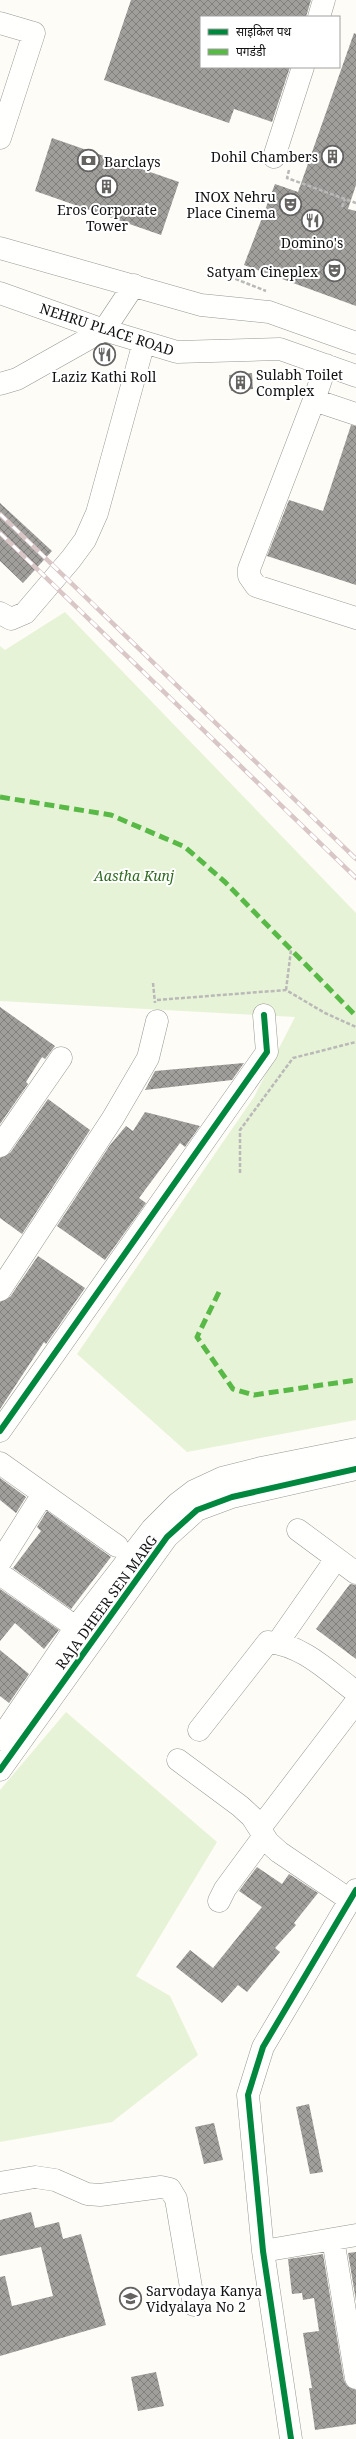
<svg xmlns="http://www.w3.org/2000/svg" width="356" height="2439" viewBox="0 0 356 2439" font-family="'Noto Serif','Noto Sans Devanagari',serif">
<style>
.park{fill:#e7f3d7}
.building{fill:url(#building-cross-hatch)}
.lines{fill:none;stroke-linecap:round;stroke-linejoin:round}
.minor-casing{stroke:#979795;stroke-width:23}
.path{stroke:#b9b9b8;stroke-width:2.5;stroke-dasharray:4 2;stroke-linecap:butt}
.minor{stroke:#fffffe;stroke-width:22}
.rail-casing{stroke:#d9c6c7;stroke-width:4.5}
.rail{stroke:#fff;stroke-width:3;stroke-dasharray:9;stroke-linecap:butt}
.quiet{stroke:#58b947;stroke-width:5;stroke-dasharray:10 5;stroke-linecap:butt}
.cycleway-casing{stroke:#fff;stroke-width:8}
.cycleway{stroke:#00873e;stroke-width:6}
.labels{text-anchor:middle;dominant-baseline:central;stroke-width:4;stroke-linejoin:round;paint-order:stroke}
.poi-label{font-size:14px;fill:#111;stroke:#fff;text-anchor:end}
.street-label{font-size:14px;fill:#111;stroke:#fff}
.park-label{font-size:14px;font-style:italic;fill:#2f6b1f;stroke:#fff}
</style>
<defs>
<pattern id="building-cross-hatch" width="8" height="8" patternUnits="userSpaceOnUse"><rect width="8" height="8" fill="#a19f9c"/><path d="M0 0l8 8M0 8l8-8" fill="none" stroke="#82807e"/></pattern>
</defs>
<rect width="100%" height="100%" fill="#fdfcf7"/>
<path class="park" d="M 65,612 L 356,913 L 356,1420 L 187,1452 L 77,1354 L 254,1097 L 295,1017 L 0,1001 L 0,646 L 5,650 Z
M 66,1712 L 217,1842 L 136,1976 L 170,1996 L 198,2055 L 112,2122 L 0,2142 L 0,1790 Z"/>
<path class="building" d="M 131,0 L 311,0 L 306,17 L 201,17 L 201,67 L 290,67 L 272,122 L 234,109 L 229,123 L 104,80 Z
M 354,33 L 356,34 L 356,185 L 348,209 L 356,211 L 356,306 L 244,265 L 275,184 L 298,192 Z
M 52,138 L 179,182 L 161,235 L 35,191 Z
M 252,373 L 253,389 L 231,391 L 229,375 Z
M 351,425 L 356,426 L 356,585 L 267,556 L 289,500 L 323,511 Z
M 0,503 L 52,551 L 23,583 L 0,561 Z
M 0,1007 L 55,1046 L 45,1059 L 42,1057 L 26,1082 L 28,1084 L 0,1124 Z
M 244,1063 L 232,1080 L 145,1090 L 155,1071 Z
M 48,1099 L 90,1130 L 22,1234 L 0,1218 L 0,1158 L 10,1153 Z
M 145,1112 L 200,1126 L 185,1147 L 180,1143 L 139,1198 L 146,1203 L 105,1260 L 57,1226 L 110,1145 L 126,1126 L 133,1131 Z
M 38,1256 L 85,1288 L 46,1344 L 44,1342 L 0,1409 L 0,1302 L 10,1297 Z
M 0,1478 L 26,1497 L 16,1513 L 0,1500 Z
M 47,1511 L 111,1557 L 71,1609 L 13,1568 L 41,1531 L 37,1527 Z
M 350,1584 L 356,1585 L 356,1659 L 316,1629 Z
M 0,1589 L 59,1630 L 44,1649 L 15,1623 L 0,1641 Z
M 0,1650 L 29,1674 L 9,1703 L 0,1696 Z
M 257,1867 L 282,1884 L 289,1874 L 318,1893 L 294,1923 L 296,1925 L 275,1948 L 280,1952 L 247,1992 L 238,1985 L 222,2003 L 176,1967 L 190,1950 L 213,1968 L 262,1907 L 239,1891 Z
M 309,2104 L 323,2172 L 310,2174 L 296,2107 Z
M 214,2123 L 223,2160 L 204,2164 L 195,2127 Z
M 31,2212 L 35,2228 L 59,2222 L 63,2239 L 81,2234 L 106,2325 L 0,2356 L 0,2277 L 5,2276 L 12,2306 L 53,2296 L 41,2247 L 0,2256 L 0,2220 Z
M 356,2252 L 356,2301 L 348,2253 Z
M 323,2254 L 344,2380 L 347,2386 L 356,2390 L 356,2424 L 315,2430 L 309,2388 L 312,2388 L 303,2333 L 319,2331 L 314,2298 L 303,2300 L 302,2293 L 292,2294 L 288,2259 Z
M 156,2372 L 164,2406 L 138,2411 L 131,2377 Z"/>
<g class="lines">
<defs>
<path id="minor" d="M 319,17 L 324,0
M 0,23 L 34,33 L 0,138
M 274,157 L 303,67
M 0,248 L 201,305 L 269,312 L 356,343
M 0,293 L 104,330 L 177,352 L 280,349 L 356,376
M 326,365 L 314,400 L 249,569 L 249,576 L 256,586 L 356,618
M 0,384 L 17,379 L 104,330 L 134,285
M 314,400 L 356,414
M 0,613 L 11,619 L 25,613 L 71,559 L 85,540 L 97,513 L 144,342
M 0,1146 L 61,1058
M 0,1290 L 113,1118 L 148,1058 L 157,1021
M 0,1431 L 267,1052 L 264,1015
M 0,1463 L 117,1546
M 298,1530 L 356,1573
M 0,1562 L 43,1494
M 0,1574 L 87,1635
M 278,1642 L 336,1559
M 199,1730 L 268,1642 C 303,1645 329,1672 356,1692
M 0,1739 L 76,1627 L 152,1529 L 177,1504 L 194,1491 L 222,1478 L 261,1468 L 356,1449
M 178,1760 L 240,1806 L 252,1817 L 268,1842 L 279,1852 L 350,1900
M 0,1770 L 167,1537 L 197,1510 L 232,1497 L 356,1469
M 260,1828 L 356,1702
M 219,1901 L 225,1889 L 264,1836
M 0,2183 L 35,2177 L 55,2180 L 87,2194 L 100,2195 L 161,2187 L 170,2189 L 176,2199 L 194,2305
M 333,2239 L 356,2378
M 263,2251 L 356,2235
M 291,2439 L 263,2251 L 248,2095 L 263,2047 L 356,1890"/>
</defs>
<use href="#minor" class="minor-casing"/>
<path class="path" d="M 289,170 L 287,178 L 356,203
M 342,207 L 345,199
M 258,209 L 264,211
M 213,270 L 266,291
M 153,983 L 155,1003
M 286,990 L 291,950
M 157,1000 L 286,990 L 325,1013 L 356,1027
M 240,1173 L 240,1130 L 293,1058 L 356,1042"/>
<use href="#minor" class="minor"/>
<defs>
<path id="rail" d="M 0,514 L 356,859
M 0,533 L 356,878"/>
</defs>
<use href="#rail" class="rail-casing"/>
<use href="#rail" class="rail"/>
<path class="quiet" d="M 0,797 L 111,815 L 185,847 L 225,882 L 356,1016
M 219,1292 L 197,1337 L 233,1389 L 254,1395 L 356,1380"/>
<defs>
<path id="cycleway" d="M 0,1431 L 267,1052 L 264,1015
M 0,1770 L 167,1537 L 197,1510 L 232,1497 L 356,1469
M 291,2439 L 263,2251 L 248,2095 L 263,2047 L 356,1890"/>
</defs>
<use href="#cycleway" class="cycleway-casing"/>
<use href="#cycleway" class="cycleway"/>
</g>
<defs>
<symbol id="building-ring" viewBox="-11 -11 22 22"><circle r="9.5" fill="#fff" stroke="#646362" stroke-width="1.5"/><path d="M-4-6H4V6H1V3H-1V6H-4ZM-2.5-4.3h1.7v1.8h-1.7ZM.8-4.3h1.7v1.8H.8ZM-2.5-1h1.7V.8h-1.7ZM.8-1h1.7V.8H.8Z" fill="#646362"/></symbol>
<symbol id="bank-ring" viewBox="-11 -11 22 22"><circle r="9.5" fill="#fff" stroke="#646362" stroke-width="1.5"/><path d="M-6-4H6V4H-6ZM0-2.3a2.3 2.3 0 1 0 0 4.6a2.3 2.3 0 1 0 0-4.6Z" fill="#646362"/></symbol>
<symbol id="theatre-ring" viewBox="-11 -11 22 22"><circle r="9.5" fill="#fff" stroke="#646362" stroke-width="1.5"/><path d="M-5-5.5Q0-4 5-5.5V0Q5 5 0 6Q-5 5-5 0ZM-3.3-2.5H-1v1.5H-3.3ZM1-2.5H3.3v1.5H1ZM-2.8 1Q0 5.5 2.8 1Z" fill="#646362"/></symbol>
<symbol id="restaurant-ring" viewBox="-11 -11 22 22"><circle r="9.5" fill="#fff" stroke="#646362" stroke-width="1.5"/><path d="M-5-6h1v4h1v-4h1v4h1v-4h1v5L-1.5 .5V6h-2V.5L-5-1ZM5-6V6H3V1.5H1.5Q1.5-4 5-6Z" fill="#646362"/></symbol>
<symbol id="school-ring" viewBox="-11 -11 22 22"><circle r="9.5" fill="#fff" stroke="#646362" stroke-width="1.5"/><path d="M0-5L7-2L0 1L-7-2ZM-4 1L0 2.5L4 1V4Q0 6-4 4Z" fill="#646362"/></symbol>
</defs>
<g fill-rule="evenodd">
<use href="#building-ring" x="320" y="144" width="25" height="25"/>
<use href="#bank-ring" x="76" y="148" width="25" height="25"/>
<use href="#building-ring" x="94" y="174" width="25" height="25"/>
<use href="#theatre-ring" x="278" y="192" width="25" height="25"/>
<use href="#restaurant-ring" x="300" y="208" width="25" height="25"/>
<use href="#theatre-ring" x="322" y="258" width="25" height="25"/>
<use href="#restaurant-ring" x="92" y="342" width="25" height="25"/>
<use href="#building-ring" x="228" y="370" width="25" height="25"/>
<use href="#school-ring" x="118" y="2286" width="25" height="25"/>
</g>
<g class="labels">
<g class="poi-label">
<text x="318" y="156">Dohil Chambers</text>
<text x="104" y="161" text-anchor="start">Barclays</text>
<text x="276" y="196">INOX Nehru<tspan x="276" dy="16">Place Cinema</tspan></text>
<text x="107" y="209" text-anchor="middle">Eros Corporate<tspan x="107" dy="16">Tower</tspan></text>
<text x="312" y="242" text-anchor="middle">Domino's</text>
<text x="318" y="271">Satyam Cineplex</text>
<text x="256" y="374" text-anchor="start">Sulabh Toilet<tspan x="256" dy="16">Complex</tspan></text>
<text x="104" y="376" text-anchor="middle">Laziz Kathi Roll</text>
<text x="146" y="2290" text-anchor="start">Sarvodaya Kanya<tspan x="146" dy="16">Vidyalaya No 2</tspan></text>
</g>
<g class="street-label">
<text transform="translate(107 329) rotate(18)">NEHRU PLACE ROAD</text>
<text transform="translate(106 1602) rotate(-54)">RAJA DHEER SEN MARG</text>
</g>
<g class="park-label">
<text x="134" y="875">Aastha Kunj</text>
</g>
</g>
<rect x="200" y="16" width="140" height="52" fill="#ffffff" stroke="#a0a0a0"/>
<rect x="208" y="29" width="20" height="6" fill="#00873e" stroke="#a0a0a0"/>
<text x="236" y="36" font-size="12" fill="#111111">साइकिल पथ</text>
<rect x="208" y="49" width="20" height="6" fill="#58b947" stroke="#a0a0a0"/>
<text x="236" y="56" font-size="12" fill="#111111">पगडंडी</text>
</svg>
